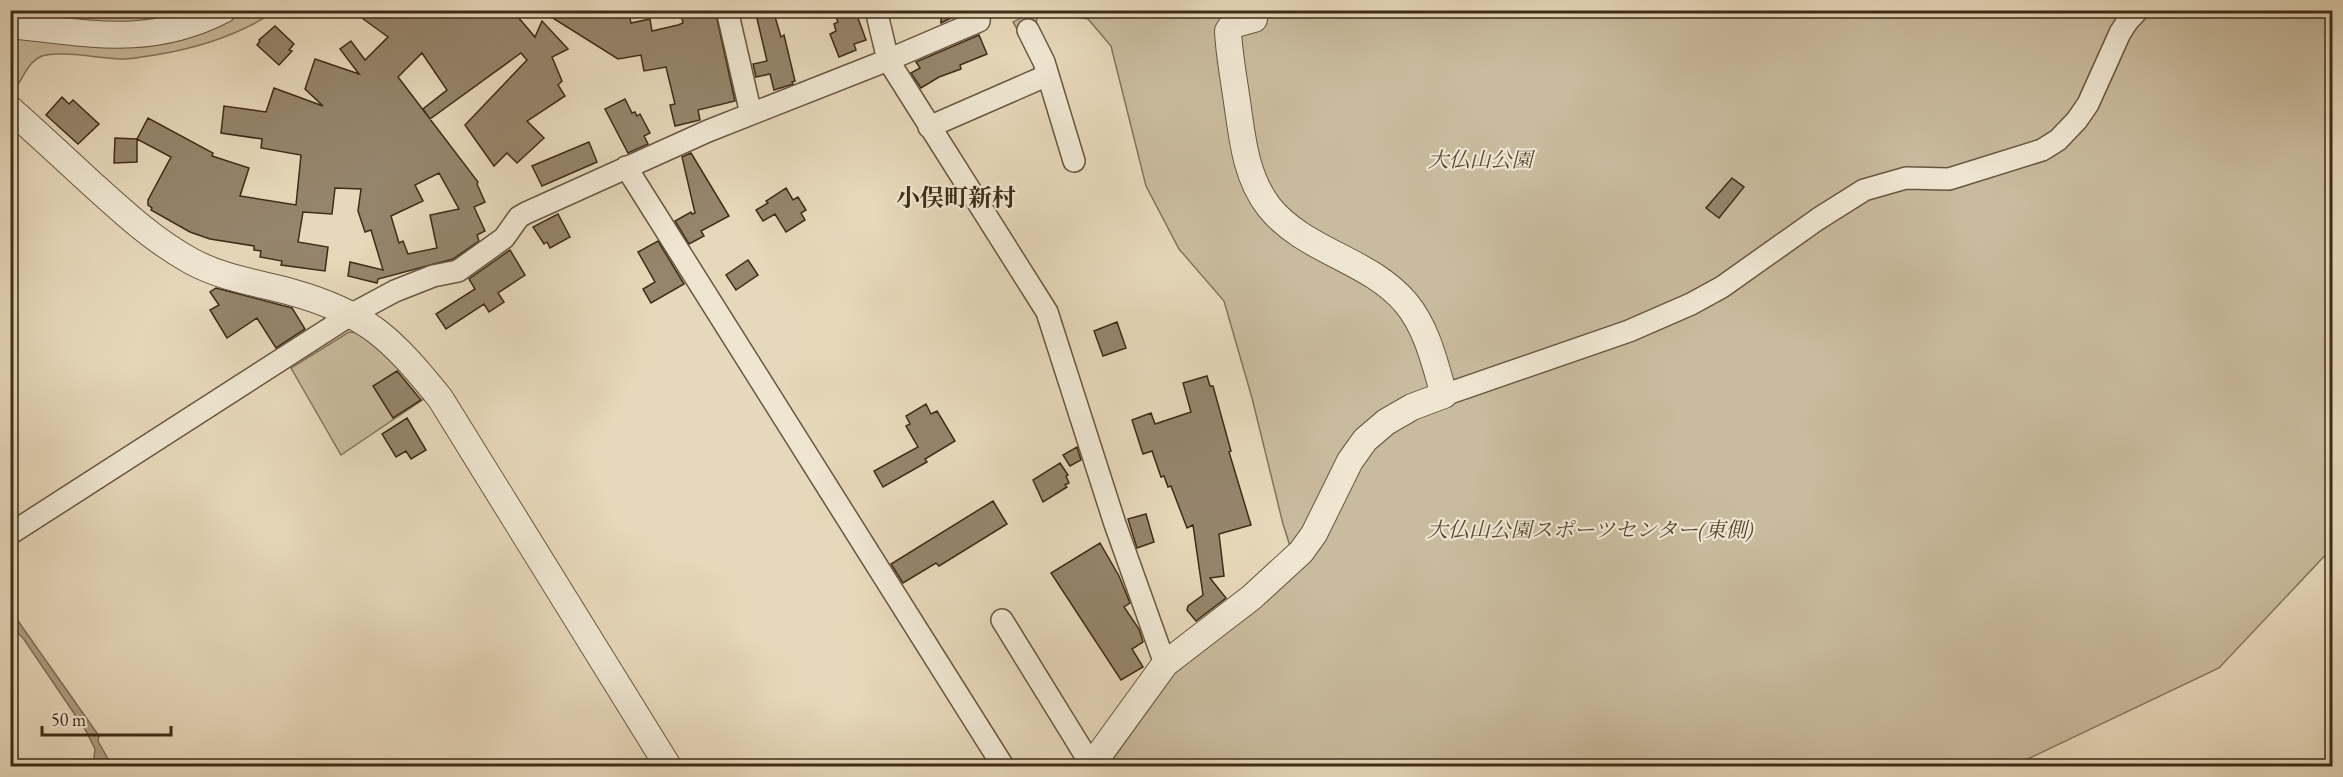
<svg xmlns="http://www.w3.org/2000/svg" width="2343" height="777" viewBox="0 0 2343 777" font-family="'EB Garamond','Noto Serif JP',serif">
<style>
.green{fill:#c9bb9e;stroke:#83745a;stroke-width:1.5}
.water{fill:#ad9e83;stroke:#807058;stroke-width:1.5}
.building{fill:#95856c;stroke:#3d2c17;stroke-width:1.5;fill-rule:evenodd}
.lines{fill:none;stroke-linecap:round;stroke-linejoin:round}
.minor-casing{stroke:#675740;stroke-width:24}
.tertiary-casing{stroke:#675740;stroke-width:28}
.minor{stroke:#efe6d2;stroke-width:21}
.tertiary{stroke:#efe6d2;stroke-width:26}
.labels{text-anchor:middle;dominant-baseline:central;stroke-width:4.5;stroke-linejoin:round;paint-order:stroke}
.park-label{font-size:21px;font-style:italic;fill:#594932;stroke:#efe6d2}
.quarter-label{font-size:24px;font-weight:bold;fill:#3d2c17;stroke:#efe6d2}
</style>
<rect width="100%" height="100%" fill="#e6d8ba"/>
<filter id="stains"><feTurbulence type="fractalNoise" baseFrequency=".00333" numOctaves="4"/><feColorMatrix values="0 0 0 0 .2 0 0 0 0 .09 0 0 0 0 .02 0 0 0 .5 -.17"/></filter>
<radialGradient id="worn" r=".72"><stop offset=".6" stop-color="#630" stop-opacity="0"/><stop offset="1" stop-color="#630" stop-opacity=".3"/></radialGradient>
<path class="green" d="M 10,11 L 275,11 C 240,35 197,48 155,55 C 145,56 134,59 124,59 C 102,59 60,50 42,56 C 27,62 23,80 13,91 L 10,88 Z
M 1021,11 L 1039,11 L 1035,27 L 1020,34 L 1013,22 L 1021,18 Z
M 1045,11 L 2332,11 L 2332,548 L 2219,668 L 2013,766 L 1108,766 L 1174,674 L 1298,571 L 1283,524 L 1252,398 L 1224,301 L 1179,249 L 1146,186 L 1111,46 L 1088,19 L 1046,13 Z
M 349,332 L 361,333 L 376,343 L 425,398 L 341,455 L 291,368 Z"/>
<path class="water" d="M 11,611 L 99,736 L 98,741 L 112,766 L 93,766 L 95,749 L 86,731 L 23,638 L 11,627 Z"/>
<path class="building" d="M 351,10 L 393,10 L 404,18 L 414,10 L 512,10 L 535,37 L 542,21 L 568,49 L 552,57 L 562,81 L 558,85 L 565,96 L 527,121 L 544,138 L 517,163 L 507,153 L 494,166 L 465,125 L 527,60 L 521,53 L 430,119 L 423,109 L 447,90 L 422,53 L 398,77 L 478,182 L 477,184 L 485,202 L 474,207 L 485,231 L 477,235 L 479,241 L 453,259 L 378,279 L 377,283 L 348,276 L 350,262 L 383,270 L 371,230 L 365,232 L 358,211 L 361,189 L 335,188 L 332,214 L 303,212 L 298,242 L 328,247 L 325,271 L 281,265 L 282,261 L 260,257 L 261,251 L 254,250 L 254,246 L 210,239 L 190,232 L 151,210 L 152,208 L 148,205 L 148,200 L 171,157 L 137,139 L 137,162 L 114,163 L 115,138 L 137,139 L 148,118 L 213,153 L 212,156 L 249,168 L 240,196 L 296,205 L 301,155 L 261,148 L 262,139 L 221,133 L 224,106 L 266,112 L 274,88 L 323,106 L 305,89 L 315,59 L 359,74 L 340,49 L 351,41 L 365,60 L 388,37 ZM 439,173 L 459,209 L 430,215 L 437,248 L 408,254 L 403,241 L 399,243 L 391,216 L 423,201 L 415,185 Z
M 540,10 L 628,10 L 631,23 L 650,19 L 652,31 L 678,25 L 683,23 L 681,15 L 701,10 L 715,10 L 735,101 L 698,110 L 700,120 L 675,126 L 670,105 L 675,104 L 666,67 L 644,71 L 641,55 L 618,59 Z
M 755,10 L 773,10 L 781,37 L 784,35 L 795,81 L 792,82 L 793,84 L 774,90 L 770,74 L 756,77 L 753,64 L 767,61 Z
M 833,10 L 855,10 L 866,40 L 854,44 L 856,50 L 839,57 L 830,34 L 836,31 L 834,24 L 838,22 Z
M 951,10 L 967,10 L 941,23 L 941,15 L 951,15 Z
M 275,26 L 294,44 L 289,50 L 292,51 L 279,65 L 257,45 L 260,41 L 259,40 Z
M 979,35 L 987,54 L 960,65 L 961,69 L 939,77 L 921,88 L 911,73 L 920,68 L 916,62 Z
M 62,97 L 69,104 L 73,100 L 99,124 L 78,144 L 46,115 Z
M 625,99 L 632,113 L 635,112 L 637,116 L 640,114 L 650,133 L 644,136 L 648,144 L 628,153 L 605,109 Z
M 589,142 L 597,162 L 542,186 L 532,166 Z
M 691,153 L 729,216 L 701,231 L 704,236 L 689,244 L 675,221 L 691,212 L 692,214 L 695,213 L 682,157 Z
M 1732,178 L 1744,187 L 1719,218 L 1706,208 Z
M 786,188 L 793,200 L 798,197 L 806,210 L 801,213 L 805,220 L 786,232 L 775,214 L 763,221 L 756,210 L 768,203 L 766,201 Z
M 558,214 L 570,237 L 550,248 L 547,242 L 544,244 L 533,227 Z
M 658,241 L 684,284 L 651,303 L 643,289 L 655,282 L 638,252 Z
M 510,250 L 525,275 L 498,293 L 504,302 L 489,312 L 484,304 L 446,329 L 436,314 L 475,289 L 469,279 Z
M 748,260 L 758,275 L 736,290 L 726,275 Z
M 216,288 L 292,308 L 305,329 L 276,348 L 257,318 L 227,338 L 210,310 L 219,305 L 210,292 Z
M 1117,322 L 1126,348 L 1103,356 L 1094,331 Z
M 397,371 L 421,400 L 393,418 L 373,386 Z
M 1207,376 L 1210,386 L 1213,386 L 1231,451 L 1229,452 L 1251,525 L 1219,534 L 1224,576 L 1210,578 L 1226,598 L 1196,621 L 1187,610 L 1188,606 L 1203,595 L 1193,525 L 1187,528 L 1171,486 L 1168,487 L 1164,476 L 1161,477 L 1152,451 L 1143,454 L 1132,420 L 1151,413 L 1155,424 L 1191,412 L 1183,383 Z
M 926,404 L 931,414 L 937,411 L 955,441 L 925,459 L 927,462 L 883,487 L 874,471 L 918,447 L 906,426 L 910,424 L 906,416 Z
M 407,418 L 426,450 L 411,459 L 406,451 L 396,457 L 382,434 Z
M 1077,447 L 1081,460 L 1070,466 L 1063,455 Z
M 1060,463 L 1068,475 L 1066,476 L 1069,483 L 1065,485 L 1067,487 L 1043,502 L 1033,480 Z
M 993,501 L 1007,524 L 939,566 L 936,563 L 903,583 L 891,564 Z
M 1146,514 L 1154,542 L 1137,548 L 1128,519 Z
M 1100,543 L 1119,576 L 1130,603 L 1124,607 L 1139,629 L 1143,642 L 1132,649 L 1143,667 L 1121,680 L 1051,573 Z"/>
<g class="lines">
<defs>
<path id="minor" d="M 727,10 L 751,114
M 876,10 L 888,60 L 1047,312 L 1115,524 L 1165,664
M 1028,30 L 1044,62 L 1074,161
M 929,127 L 1048,75
M 626,167 L 1003,766
M 1444,395 L 1629,331 L 1691,304 L 1722,287 L 1818,219 L 1864,190 L 1906,178 L 1949,179 L 2042,150 L 2058,140 L 2077,120 L 2088,104 L 2120,33 L 2127,22 L 2138,10
M 10,534 L 352,314 L 395,291 L 433,276 L 458,271 L 504,238 L 519,217 L 526,213 L 708,131 L 888,60 L 979,21 L 980,10
M 1002,620 L 1092,766"/>
<path id="tertiary" d="M 10,25 C 88,33 149,48 223,10
M 10,109 C 37,133 64,158 91,183 C 123,212 153,240 191,261 C 222,278 258,283 291,292 C 367,313 392,339 440,398 L 668,766
M 1091,766 L 1165,664 L 1252,597 L 1301,552 L 1314,534 L 1350,461 L 1365,440 L 1386,422 L 1412,407 L 1444,395 C 1435,364 1427,328 1406,303 C 1369,259 1305,252 1269,207 C 1244,175 1242,133 1236,95 C 1233,74 1229,53 1228,31 L 1232,25 L 1254,19"/>
</defs>
<use href="#minor" class="minor-casing"/>
<use href="#tertiary" class="tertiary-casing"/>
<use href="#minor" class="minor"/>
<use href="#tertiary" class="tertiary"/>
</g>
<g class="labels">
<g class="park-label">
<text x="1480" y="159">大仏山公園</text>
<text x="1590" y="529">大仏山公園スポーツセンター(東側)</text>
</g>
<g class="quarter-label">
<text x="956" y="197">小俣町新村</text>
</g>
</g>
<rect width="2343" height="777" fill="none" stroke="#e6d8ba" stroke-width="36"/>
<rect x="12" y="12" width="2319" height="753" fill="none" stroke="#3d2c17" stroke-width="3"/>
<rect x="18" y="18" width="2307" height="741" fill="none" stroke="#3d2c17" stroke-width="1.5"/>
<path d="M42 726v9h129v-9" fill="none" stroke="#3d2c17" stroke-width="3"/>
<text x="51" y="726" font-size="18" fill="#3d2c17" stroke="#efe6d2" stroke-width="4.5" paint-order="stroke">50 m</text>
<rect width="100%" height="100%" filter="url(#stains)"/>
<rect width="100%" height="100%" fill="url(#worn)"/>
</svg>
